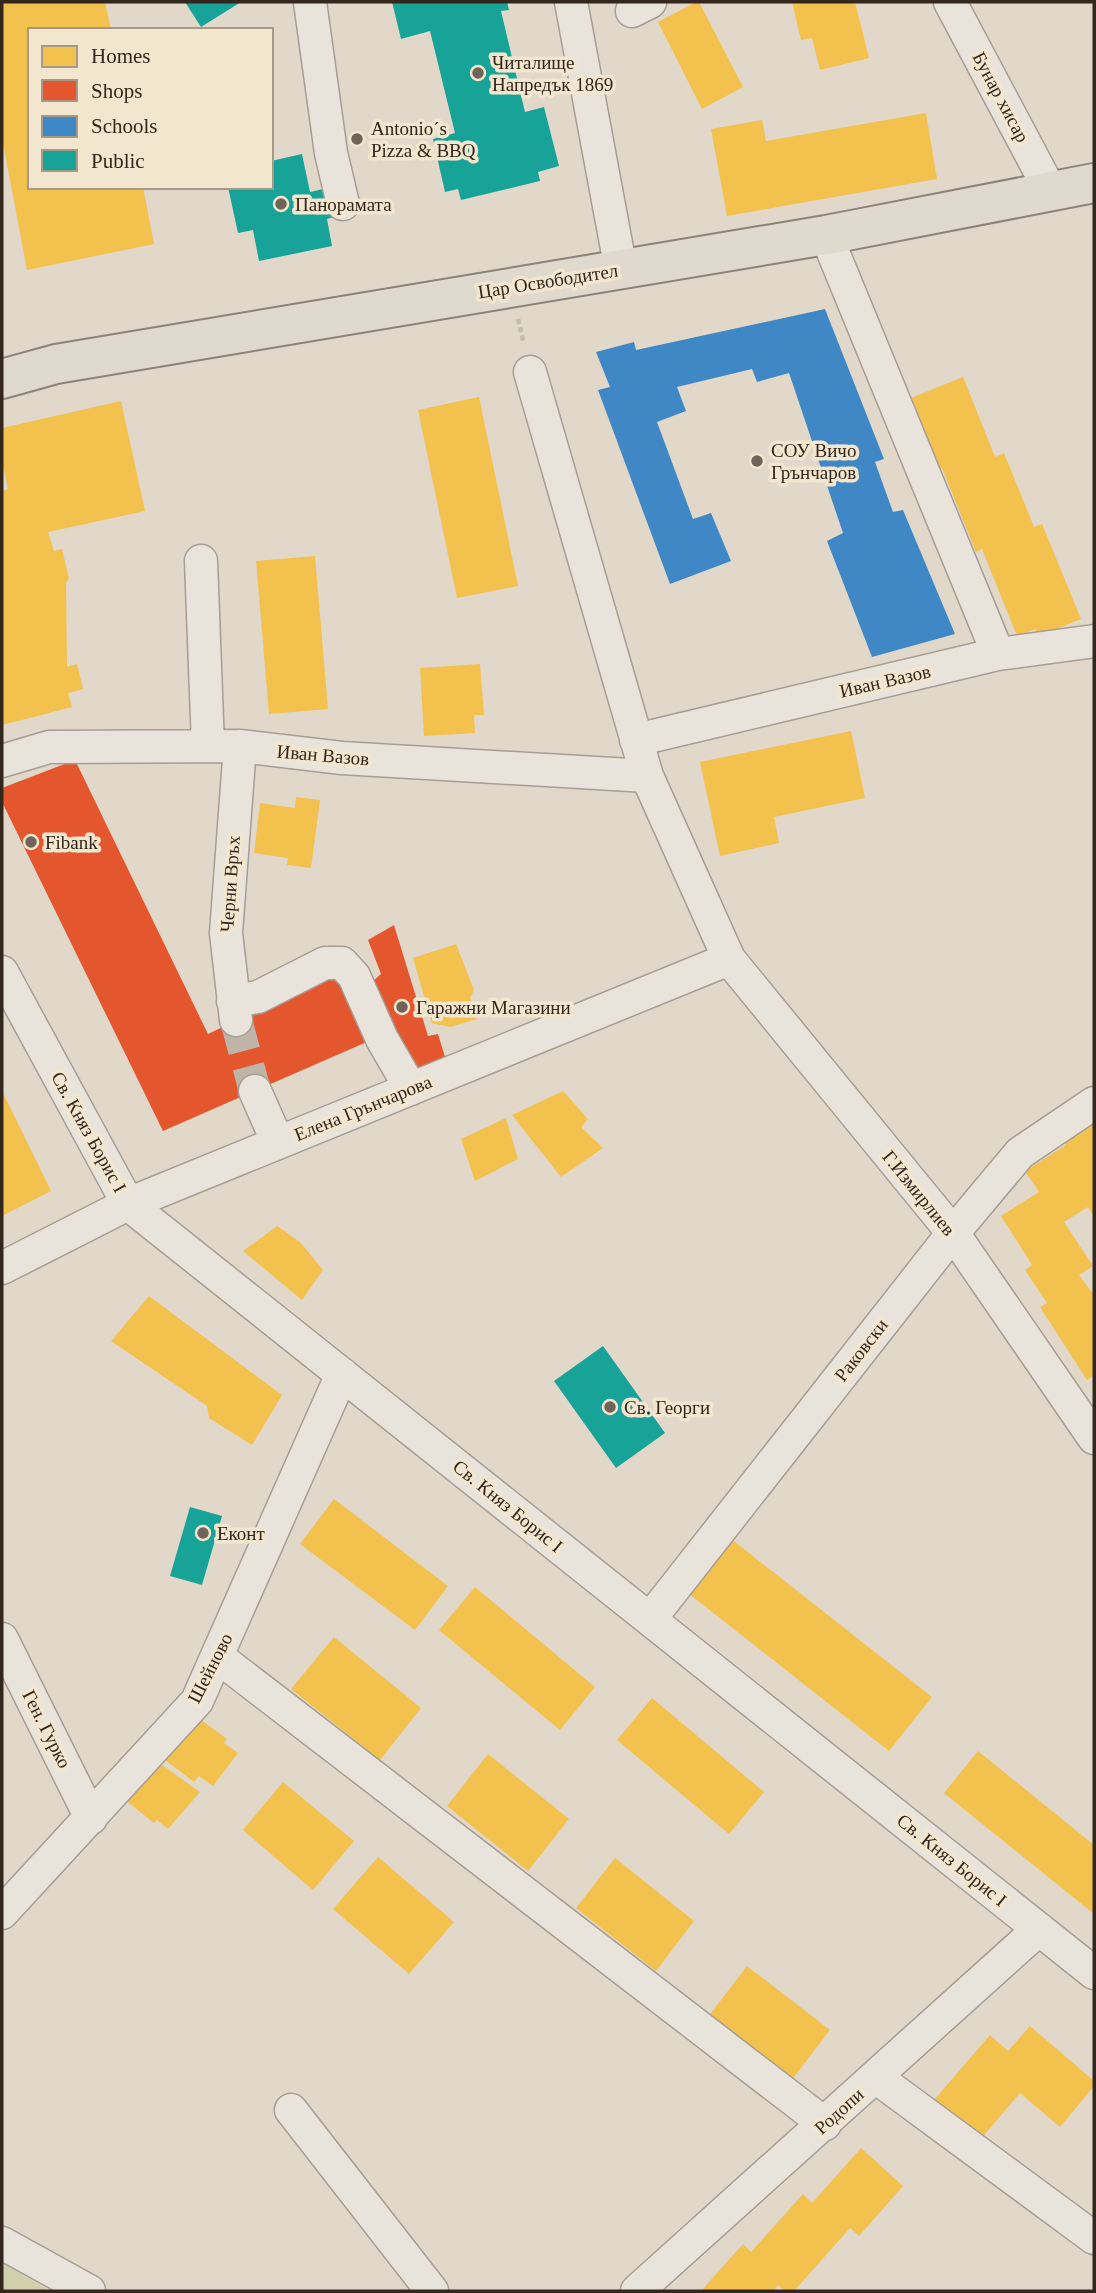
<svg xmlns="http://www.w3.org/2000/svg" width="1096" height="2293" viewBox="0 0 1096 2293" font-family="Georgia,serif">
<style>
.green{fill:#d2cfad}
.homes{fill:#f2c14e}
.shops{fill:#e4572e}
.schools{fill:#3f88c5}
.public{fill:#17a398}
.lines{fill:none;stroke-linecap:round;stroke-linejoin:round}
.minor-tunnel{stroke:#beb4a7;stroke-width:32;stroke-dasharray:32 16;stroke-linecap:butt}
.minor-casing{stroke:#a69d93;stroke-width:35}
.major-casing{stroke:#8b837a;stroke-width:42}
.path{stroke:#c2bbb2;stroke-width:4.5;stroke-dasharray:5 3.5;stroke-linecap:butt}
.minor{stroke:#e9e4db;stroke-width:32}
.major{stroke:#e0d9cd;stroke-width:38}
.poi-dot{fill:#70645a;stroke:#f3e6cf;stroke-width:2.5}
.labels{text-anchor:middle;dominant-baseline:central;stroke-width:7;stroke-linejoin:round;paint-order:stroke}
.poi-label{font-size:19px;fill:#33261d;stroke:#f3e6cf;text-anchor:start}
.street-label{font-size:19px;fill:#33261d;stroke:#f3e6cf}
</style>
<rect width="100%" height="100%" fill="#e1d8ca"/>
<path class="green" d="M 2,2263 L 50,2291 L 2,2291 Z"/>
<path class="homes" d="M 2,2 L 105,2 L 111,30 L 30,30 L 30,187 L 143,187 L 154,244 L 27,270 L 2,138 Z
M 696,2 L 699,2 L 743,87 L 702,109 L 658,22 Z
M 792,2 L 855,2 L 869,58 L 820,70 L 812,38 L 801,40 Z
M 926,113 L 937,179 L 727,216 L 711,129 L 762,120 L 766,141 Z
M 963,377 L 995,457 L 1004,453 L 1034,527 L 1042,524 L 1081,619 L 1039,636 L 1035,629 L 1017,636 L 982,549 L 976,552 L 942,468 L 935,472 L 906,400 Z
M 479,397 L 518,586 L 457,598 L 418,410 Z
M 121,401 L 145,511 L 48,532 L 54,551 L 62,549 L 69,578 L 66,583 L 67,667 L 77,664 L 83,689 L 68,693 L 72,707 L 2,725 L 2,491 L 8,489 L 2,461 L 2,428 Z
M 315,556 L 328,709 L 269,714 L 256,561 Z
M 480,664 L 484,715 L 474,715 L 475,733 L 424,736 L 420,668 Z
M 851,731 L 865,798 L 774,817 L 779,843 L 720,856 L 700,762 Z
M 296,797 L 320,800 L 311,868 L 287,865 L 288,858 L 254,853 L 260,803 L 295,808 Z
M 456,944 L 474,990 L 470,998 L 477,1019 L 450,1027 L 432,1023 L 413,958 Z
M 563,1091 L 588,1119 L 581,1127 L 603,1148 L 561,1177 L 512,1115 Z
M 4,1095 L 51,1191 L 2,1216 L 2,1096 Z
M 1094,1117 L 1094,1217 L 1088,1207 L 1064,1222 L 1093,1266 L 1079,1275 L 1094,1295 L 1094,1375 L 1087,1380 L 1040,1307 L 1047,1303 L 1025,1270 L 1032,1265 L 1001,1216 L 1039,1192 L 1025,1171 L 1066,1145 L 1061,1138 Z
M 506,1118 L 518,1159 L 475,1181 L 461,1139 Z
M 277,1226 L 300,1242 L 323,1270 L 302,1300 L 243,1251 Z
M 149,1296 L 282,1395 L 252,1445 L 209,1418 L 207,1406 L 111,1341 Z
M 334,1499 L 448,1586 L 415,1630 L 300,1544 Z
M 730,1538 L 932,1697 L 889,1751 L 688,1593 Z
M 475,1587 L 595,1687 L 560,1730 L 439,1630 Z
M 334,1637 L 421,1708 L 380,1760 L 291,1689 Z
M 652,1698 L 764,1792 L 729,1834 L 617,1740 Z
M 197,1717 L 227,1739 L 224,1743 L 238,1753 L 213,1786 L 199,1776 L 194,1782 L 165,1760 Z
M 978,1751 L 1094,1845 L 1094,1914 L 944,1793 Z
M 488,1754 L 569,1819 L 528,1871 L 447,1806 Z
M 155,1760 L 200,1792 L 168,1829 L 157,1820 L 154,1823 L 124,1799 Z
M 283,1782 L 354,1841 L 313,1890 L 243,1830 Z
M 378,1857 L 454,1922 L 409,1974 L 333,1909 Z
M 615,1858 L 694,1921 L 656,1971 L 576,1908 Z
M 747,1966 L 830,2030 L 791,2081 L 708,2017 Z
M 1030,2026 L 1094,2081 L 1094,2086 L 1060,2127 L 1020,2093 L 980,2140 L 934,2100 L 990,2035 L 1008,2051 Z
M 861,2148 L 903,2186 L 859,2236 L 850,2228 L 794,2291 L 785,2291 L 778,2285 L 773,2291 L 701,2291 L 743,2244 L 751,2252 L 803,2194 L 812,2203 Z"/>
<path class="shops" d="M 75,760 L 208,1034 L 338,971 L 369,1041 L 163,1131 L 2,802 L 2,788 Z
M 394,925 L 428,1036 L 438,1034 L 445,1057 L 413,1072 L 374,980 L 381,974 L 368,940 Z"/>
<path class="schools" d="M 825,309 L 884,459 L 875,462 L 893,512 L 903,510 L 955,634 L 872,657 L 827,541 L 843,533 L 789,373 L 757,382 L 752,369 L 677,387 L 686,411 L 657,422 L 693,519 L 711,513 L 731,561 L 670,584 L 598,390 L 610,387 L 596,352 L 634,342 L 636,350 Z"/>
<path class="public" d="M 185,2 L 241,2 L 201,27 Z
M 392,2 L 507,2 L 509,10 L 501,11 L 525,112 L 544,107 L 559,166 L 538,172 L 540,181 L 461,200 L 458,189 L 445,192 L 433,139 L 455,133 L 430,31 L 401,39 Z
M 302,154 L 310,192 L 328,188 L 334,217 L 327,219 L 332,246 L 259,261 L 253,230 L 238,233 L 228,187 L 271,187 L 271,161 Z
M 603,1346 L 665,1433 L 616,1468 L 554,1381 Z
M 190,1507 L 222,1516 L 202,1585 L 170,1576 Z"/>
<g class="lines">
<path class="minor-tunnel" d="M 236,1020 L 255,1091"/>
<defs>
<path id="minor" d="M 310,2 L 331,153 L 343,204
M 571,2 L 621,270
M 950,2 L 1051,192
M 632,11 L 650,2
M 826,235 L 998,654
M 530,372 L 647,776 L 729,959 L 953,1233 L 1094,1438
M 201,561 L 208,746
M 636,740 L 998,654 L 1094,641
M 2,761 L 49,747 L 240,746 L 342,758 L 647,776
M 2,972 L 128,1204 L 1094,1973
M 233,1001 L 258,997 L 325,963 L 342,963 L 354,976 L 382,1039 L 411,1089
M 236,1020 L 226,933 L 240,746
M 255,1091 L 278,1143
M 2,1268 L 128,1204 L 729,959
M 650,1619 L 953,1233 L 1020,1153 L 1094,1103
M 2,1639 L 91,1818
M 218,1657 L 825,2124
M 2,1913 L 197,1701 L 342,1374
M 877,2078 L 1094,2238
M 291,2110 L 432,2291
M 2,2243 L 89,2291
M 637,2291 L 1039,1929"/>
<path id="major" d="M 2,379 L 56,364 L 826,235 L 1094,183"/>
</defs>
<use href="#minor" class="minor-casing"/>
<use href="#major" class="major-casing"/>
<path class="path" d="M 518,319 L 524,344"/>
<use href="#minor" class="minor"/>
<use href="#major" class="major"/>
</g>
<g class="poi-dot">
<circle cx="478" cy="73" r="7"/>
<circle cx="357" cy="139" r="7"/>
<circle cx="281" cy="204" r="7"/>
<circle cx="757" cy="461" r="7"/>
<circle cx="31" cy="842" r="7"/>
<circle cx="402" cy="1007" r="7"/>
<circle cx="610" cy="1407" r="7"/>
<circle cx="203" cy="1533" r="7"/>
</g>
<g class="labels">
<g class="poi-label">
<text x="492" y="62">Читалище<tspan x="492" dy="22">Напредък 1869</tspan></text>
<text x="371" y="128">Antonio´s<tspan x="371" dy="22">Pizza &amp; BBQ</tspan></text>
<text x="295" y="204">Панорамата</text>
<text x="771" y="450">СОУ Вичо<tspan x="771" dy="22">Грънчаров</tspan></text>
<text x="45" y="842">Fibank</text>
<text x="416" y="1007">Гаражни Магазини</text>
<text x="624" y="1407">Св. Георги</text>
<text x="217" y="1533">Еконт</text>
</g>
<g class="street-label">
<text transform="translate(1001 97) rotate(62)">Бунар хисар</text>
<text transform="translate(548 281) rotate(-9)">Цар Освободител</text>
<text transform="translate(885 681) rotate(-13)">Иван Вазов</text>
<text transform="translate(323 755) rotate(5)">Иван Вазов</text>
<text transform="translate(230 884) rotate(-86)">Черни Връх</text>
<text transform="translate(363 1108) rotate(-22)">Елена Грънчарова</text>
<text transform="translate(89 1132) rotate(61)">Св. Княз Борис I</text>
<text transform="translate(919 1193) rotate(51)">Г.Измирлиев</text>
<text transform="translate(861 1350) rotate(-52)">Раковски</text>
<text transform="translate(508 1506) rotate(39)">Св. Княз Борис I</text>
<text transform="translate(210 1668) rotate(-63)">Шейново</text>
<text transform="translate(47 1729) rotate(63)">Ген. Гурко</text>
<text transform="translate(952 1860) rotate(39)">Св. Княз Борис I</text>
<text transform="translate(839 2111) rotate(-42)">Родопи</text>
</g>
</g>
<rect width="1096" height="2293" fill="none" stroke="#33261d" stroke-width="7"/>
<rect x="28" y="28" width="245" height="161" fill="#f3e6cf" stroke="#a69988" stroke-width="2"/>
<rect x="42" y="46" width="35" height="21" fill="#f2c14e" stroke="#a69988" stroke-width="2"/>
<text x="91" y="63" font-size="21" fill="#33261d">Homes</text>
<rect x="42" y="80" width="35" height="21" fill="#e4572e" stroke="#a69988" stroke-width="2"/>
<text x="91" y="98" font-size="21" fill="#33261d">Shops</text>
<rect x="42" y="116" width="35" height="21" fill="#3f88c5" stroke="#a69988" stroke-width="2"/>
<text x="91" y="133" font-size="21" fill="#33261d">Schools</text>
<rect x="42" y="150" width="35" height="21" fill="#17a398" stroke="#a69988" stroke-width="2"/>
<text x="91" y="168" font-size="21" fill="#33261d">Public</text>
</svg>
